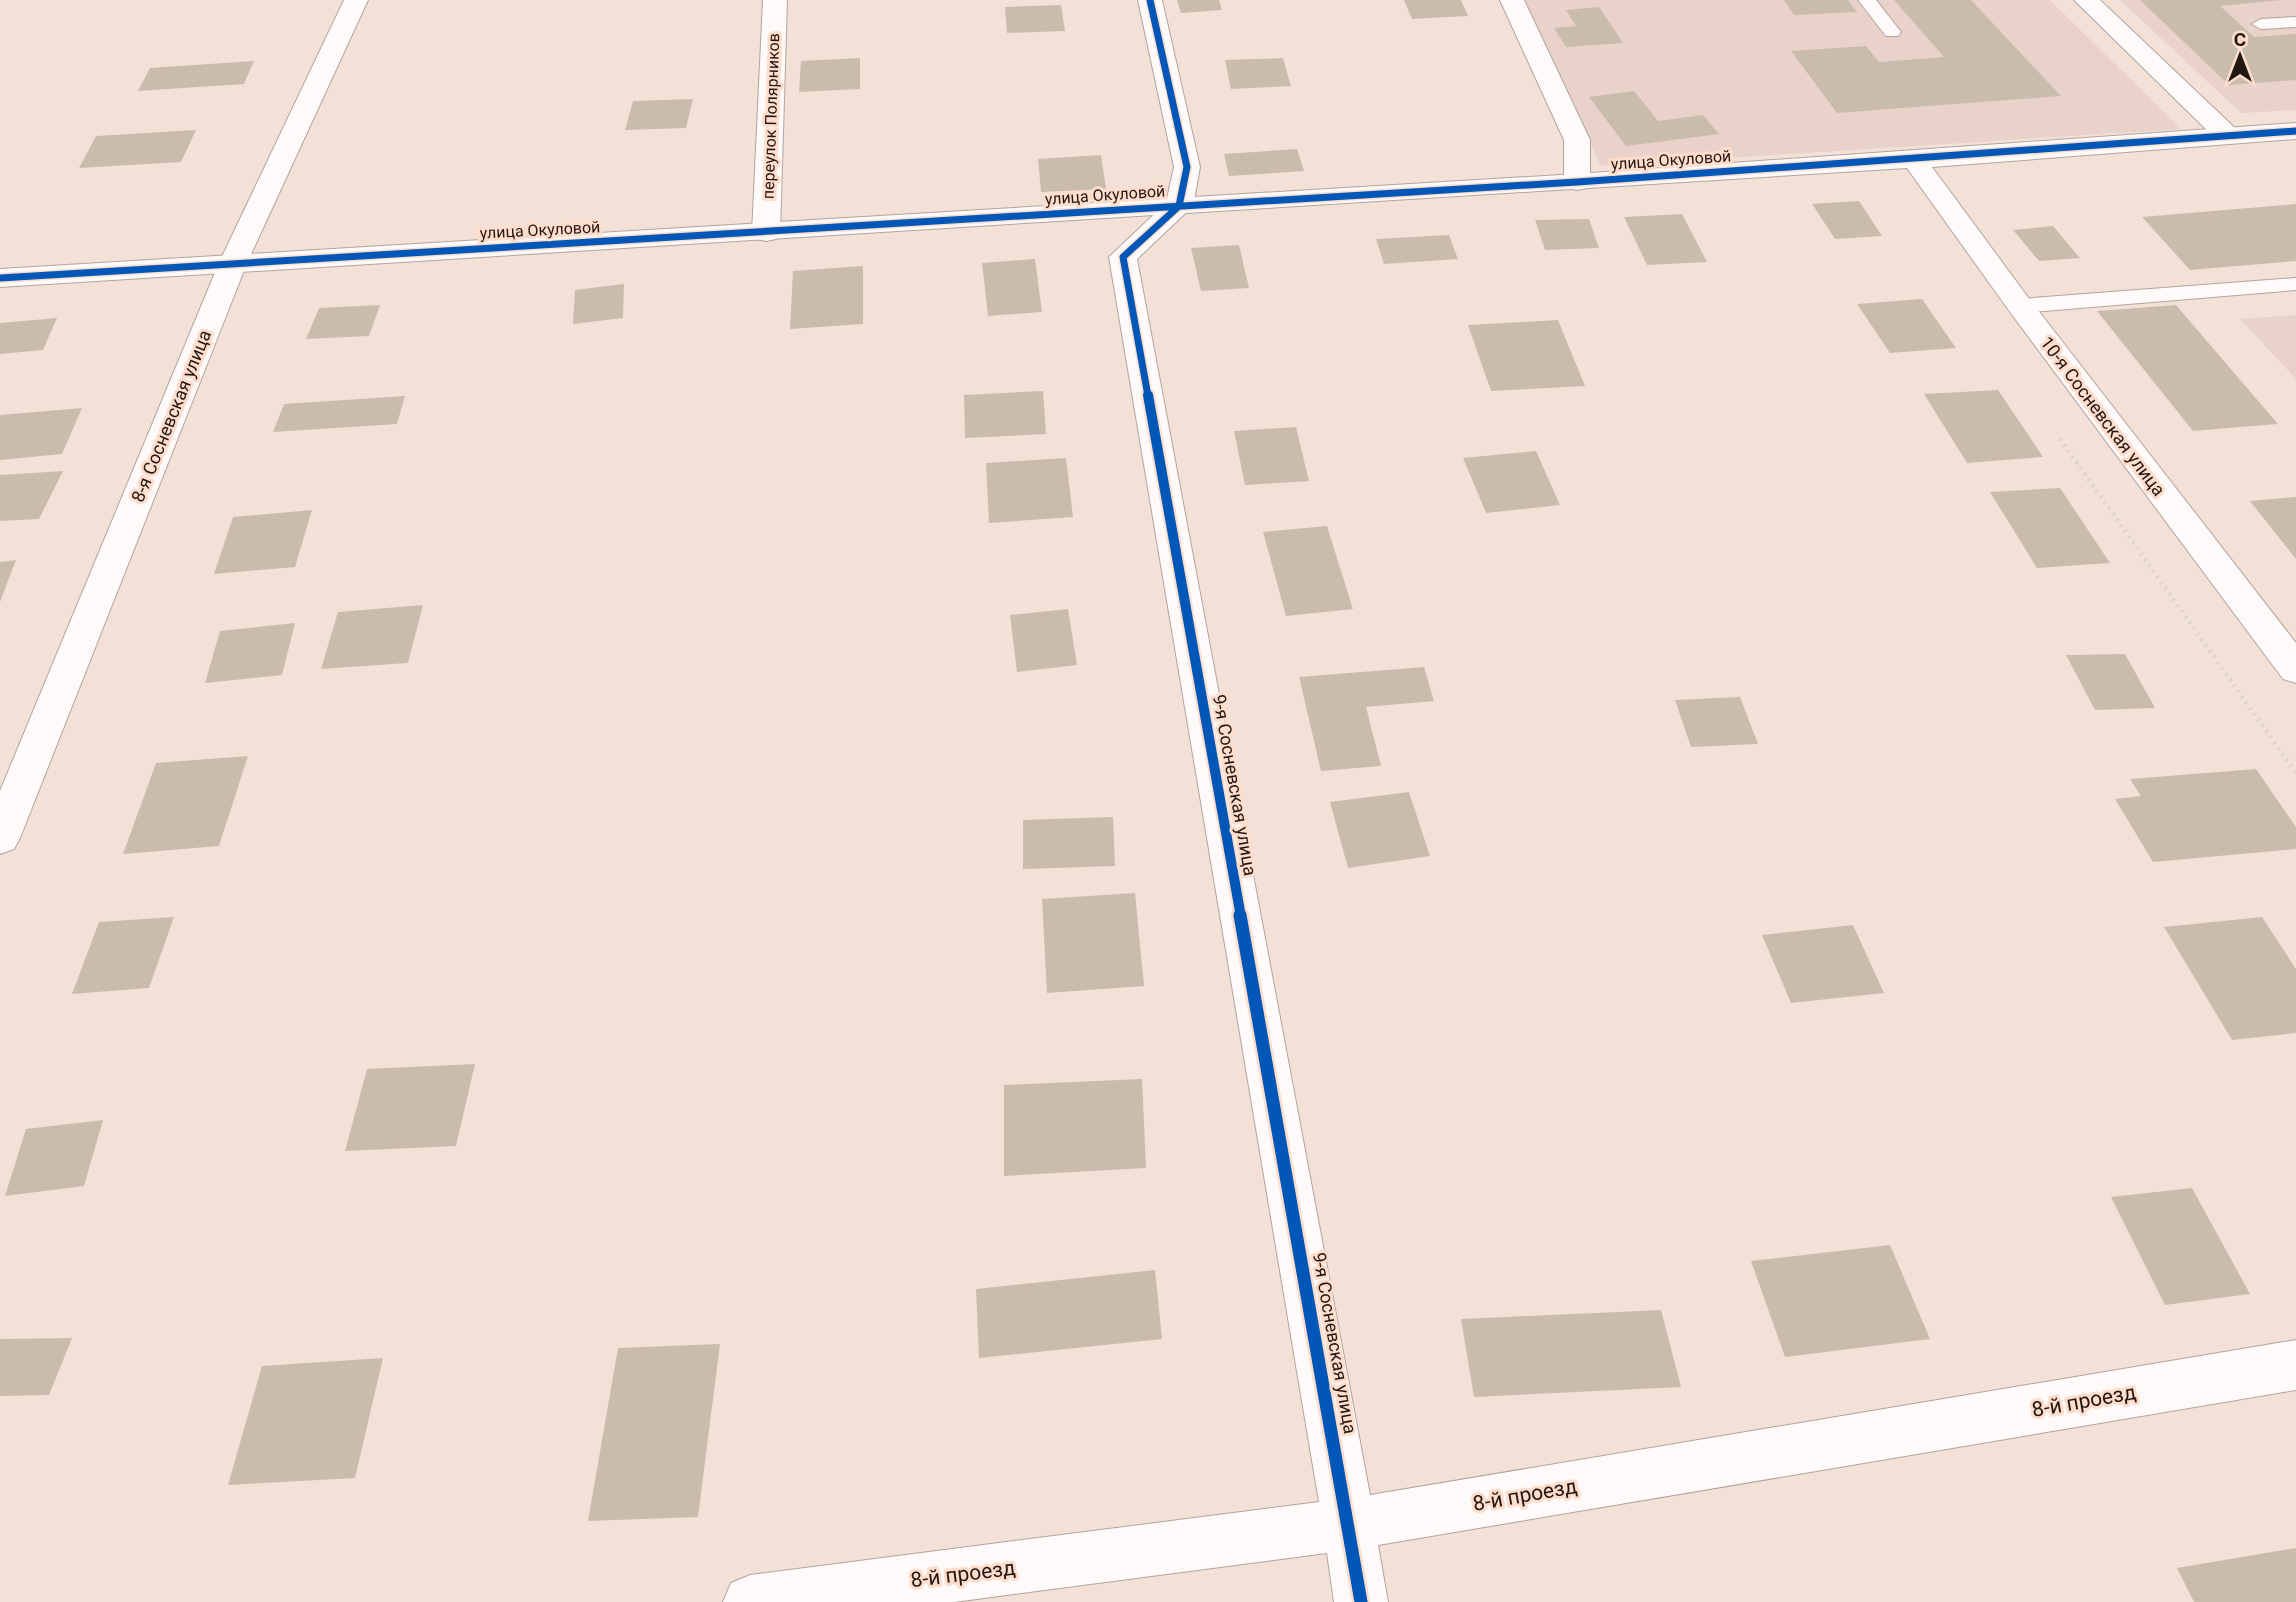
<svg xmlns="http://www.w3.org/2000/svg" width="2296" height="1602" viewBox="0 0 2296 1602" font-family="Roboto,sans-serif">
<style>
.industrial{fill:#e8d2ca}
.building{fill:#cabcad}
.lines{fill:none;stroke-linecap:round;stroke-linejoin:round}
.service-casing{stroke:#b2a49e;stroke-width:2}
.minor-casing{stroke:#b2a49e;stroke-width:2}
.tertiary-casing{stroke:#b2a49e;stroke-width:2}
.path{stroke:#d7d2cf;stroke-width:4.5;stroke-dasharray:2 5;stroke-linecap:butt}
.service{fill:#fdfaf9;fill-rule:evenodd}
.minor{fill:#fdfaf9;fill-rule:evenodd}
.tertiary{fill:#fdfaf9;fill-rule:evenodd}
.cycleway-far2-casing{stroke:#fdc;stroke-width:10}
.cycleway-far1-casing{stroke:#fdc;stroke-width:14}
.cycleway-casing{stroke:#fdc;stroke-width:18}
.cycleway-far2{stroke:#0057b8;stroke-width:7}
.cycleway-far1{stroke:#0057b8;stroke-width:10}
.cycleway{stroke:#0057b8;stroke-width:13}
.labels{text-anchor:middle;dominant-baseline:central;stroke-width:6;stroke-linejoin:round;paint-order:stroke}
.far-street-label{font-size:16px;fill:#231811;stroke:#fdc}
.street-label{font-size:18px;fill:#231811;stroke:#fdc}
.near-street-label{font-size:21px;fill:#231811;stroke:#fdc}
</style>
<rect width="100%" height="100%" fill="#f3e1d8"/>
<path class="industrial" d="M 1520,0 L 2050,0 L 2181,129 L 1601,166 Z
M 2120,0 L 2296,0 L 2296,110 L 2241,113 Z
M 2296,315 L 2296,379 L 2240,319 Z"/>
<path class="building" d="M 1177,0 L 1219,0 L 1222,10 L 1181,13 Z
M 1404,0 L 1461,0 L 1468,16 L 1412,19 Z
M 1784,0 L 1848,0 L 1857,12 L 1794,15 Z
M 1894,0 L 1971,0 L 2061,96 L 1837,113 L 1791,51 L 1866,46 L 1879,62 L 1944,57 Z
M 2140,0 L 2281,0 L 2220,6 L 2254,37 L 2296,34 L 2296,80 L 2229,85 Z
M 1061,5 L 1065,31 L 1007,33 L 1005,7 Z
M 1599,7 L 1623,43 L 1566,47 L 1554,28 L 1576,26 L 1566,10 Z
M 860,58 L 860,89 L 799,92 L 801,61 Z
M 1283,58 L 1291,86 L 1231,89 L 1225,60 Z
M 254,61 L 244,84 L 138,91 L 150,68 Z
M 1634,91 L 1658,121 L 1703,115 L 1719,134 L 1626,146 L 1589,97 Z
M 693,99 L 686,128 L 625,130 L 633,101 Z
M 196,130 L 181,162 L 79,168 L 96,136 Z
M 1297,149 L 1304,171 L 1229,176 L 1224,154 Z
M 1101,155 L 1106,189 L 1041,192 L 1038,159 Z
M 1859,201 L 1882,236 L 1835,239 L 1812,204 Z
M 2296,204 L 2296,261 L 2190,270 L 2142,217 Z
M 1682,214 L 1707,262 L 1647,265 L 1624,217 Z
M 1589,219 L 1599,248 L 1545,250 L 1535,220 Z
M 2053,226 L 2080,258 L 2039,261 L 2013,230 Z
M 1449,235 L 1458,259 L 1384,264 L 1376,239 Z
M 1239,245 L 1249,288 L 1201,291 L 1191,248 Z
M 1035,259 L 1042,312 L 988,316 L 982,263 Z
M 863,266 L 863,324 L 790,329 L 793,271 Z
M 624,284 L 623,318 L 573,324 L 575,290 Z
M 1922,299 L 1956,348 L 1890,353 L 1857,304 Z
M 380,305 L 369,336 L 306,339 L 319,308 Z
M 2176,305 L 2278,424 L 2193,431 L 2097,311 Z
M 57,318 L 43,350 L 0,354 L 0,323 Z
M 1558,320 L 1585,386 L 1491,391 L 1468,325 Z
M 1998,390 L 2043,457 L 1967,463 L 1924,394 Z
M 1043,391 L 1046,434 L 965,438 L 964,395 Z
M 405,396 L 397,424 L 273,432 L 284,404 Z
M 82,408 L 62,454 L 0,460 L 0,415 Z
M 1296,427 L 1309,481 L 1245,485 L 1234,431 Z
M 1536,451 L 1560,505 L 1486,513 L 1463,458 Z
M 1066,458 L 1073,517 L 989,523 L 986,463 Z
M 63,471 L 39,519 L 0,521 L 0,475 Z
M 2060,488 L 2110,563 L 2037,568 L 1990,492 Z
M 2296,497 L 2296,559 L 2250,501 Z
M 312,510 L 295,567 L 214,574 L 233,517 Z
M 1327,526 L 1353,609 L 1286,616 L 1263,532 Z
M 16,560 L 0,602 L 0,562 Z
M 423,605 L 408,663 L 321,669 L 338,612 Z
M 1068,609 L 1077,665 L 1017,672 L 1010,615 Z
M 295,623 L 282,675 L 205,683 L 220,631 Z
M 2125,654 L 2155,708 L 2095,710 L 2066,655 Z
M 1424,667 L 1434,701 L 1366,707 L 1381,766 L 1321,771 L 1299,677 Z
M 1740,697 L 1758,744 L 1691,747 L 1675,700 Z
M 248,756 L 219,846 L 123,854 L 156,763 Z
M 2256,769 L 2296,827 L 2296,849 L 2153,862 L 2115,799 L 2141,796 L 2130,779 Z
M 1409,792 L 1430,856 L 1348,868 L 1330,802 Z
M 1113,817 L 1115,866 L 1023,869 L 1023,820 Z
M 1135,893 L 1144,986 L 1047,993 L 1042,899 Z
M 174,917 L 149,988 L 72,994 L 99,922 Z
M 2262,917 L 2296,969 L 2296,1033 L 2232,1040 L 2164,927 Z
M 1853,925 L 1884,993 L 1791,1003 L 1762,935 Z
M 475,1064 L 456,1146 L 345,1151 L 367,1069 Z
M 1142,1079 L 1146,1168 L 1004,1176 L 1004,1085 Z
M 103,1120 L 84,1186 L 5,1196 L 26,1129 Z
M 2192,1188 L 2250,1294 L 2165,1305 L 2111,1197 Z
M 1890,1245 L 1930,1339 L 1785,1357 L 1751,1261 Z
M 1155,1270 L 1162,1339 L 979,1358 L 976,1289 Z
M 1661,1310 L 1681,1387 L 1474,1397 L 1461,1319 Z
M 72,1338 L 49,1395 L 0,1396 L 0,1339 Z
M 720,1344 L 698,1517 L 588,1521 L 618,1348 Z
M 383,1358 L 355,1478 L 228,1485 L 262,1366 Z
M 2296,1548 L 2296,1602 L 2194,1602 L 2177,1568 Z"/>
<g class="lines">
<defs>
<path id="service" d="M 1858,0 L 1876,0 L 1901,32 L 1898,36 L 1886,36 Z
M 2296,17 L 2296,27 L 2261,29 L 2252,24 L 2261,19 Z
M 2296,278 L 2296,290 L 2020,313 L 2012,311 L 2009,306 L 2012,301 L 2020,299 Z"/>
<path id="minor" d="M 344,0 L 368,0 L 247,263 L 20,838 L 14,849 L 0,854 L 0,791 L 219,263 Z
M 763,0 L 787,0 L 780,233 L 776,239 L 766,241 L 756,239 L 752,233 Z
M 1138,0 L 1162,0 L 1200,167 L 1193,206 L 1137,259 L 1370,1495 L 2296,1340 L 2296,1390 L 1378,1545 L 1388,1602 L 1334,1602 L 1327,1553 L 954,1602 L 723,1602 L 731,1583 L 750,1575 L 1319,1502 L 1109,257 L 1166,203 L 1174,167 Z
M 1500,0 L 1524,0 L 1590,140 L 1590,182 L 1587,188 L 1577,190 L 1567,188 L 1564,182 L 1564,140 Z
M 2074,0 L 2100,0 L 2237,130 L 2241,136 L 2237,142 L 2228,144 L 2219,142 Z"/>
<path id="tertiary" d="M 2296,123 L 2296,139 L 1932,167 L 2030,300 L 2296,643 L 2296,683 L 2283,679 L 2010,312 L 1907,168 L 0,287 L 0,269 L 1577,174 Z"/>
</defs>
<use href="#service" class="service-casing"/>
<use href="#minor" class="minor-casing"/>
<use href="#tertiary" class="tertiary-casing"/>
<path class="path" d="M 2060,439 L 2296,773"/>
<use href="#service" class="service"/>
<use href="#minor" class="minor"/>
<use href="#tertiary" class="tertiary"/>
<defs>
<path id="cycleway-far2" d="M 0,278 L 1577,182 L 2296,131
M 1148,396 L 1123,257 L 1179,206 L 1187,167 L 1150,0"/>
<path id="cycleway-far1" d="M 1148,395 L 1241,917"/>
<path id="cycleway" d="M 1240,915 L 1361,1602"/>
</defs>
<use href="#cycleway-far2" class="cycleway-far2-casing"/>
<use href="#cycleway-far1" class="cycleway-far1-casing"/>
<use href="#cycleway" class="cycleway-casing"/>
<use href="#cycleway-far2" class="cycleway-far2"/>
<use href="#cycleway-far1" class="cycleway-far1"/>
<use href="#cycleway" class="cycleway"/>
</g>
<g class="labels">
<g class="far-street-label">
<text transform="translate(771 116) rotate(-88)">переулок Полярников</text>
<text transform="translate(1671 160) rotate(-4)">улица Окуловой</text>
<text transform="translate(1105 195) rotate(-4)">улица Окуловой</text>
<text transform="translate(540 230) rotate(-3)">улица Окуловой</text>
</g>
<g class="street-label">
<text transform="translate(171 416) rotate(-68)">8-я Сосневская улица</text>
<text transform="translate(2103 416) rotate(53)">10-я Сосневская улица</text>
<text transform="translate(1235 785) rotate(80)">9-я Сосневская улица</text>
<text transform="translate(1335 1343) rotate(80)">9-я Сосневская улица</text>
</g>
<g class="near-street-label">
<text transform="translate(2084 1401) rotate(-10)">8-й проезд</text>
<text transform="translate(1525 1495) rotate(-10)">8-й проезд</text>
<text transform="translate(963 1574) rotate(-7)">8-й проезд</text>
</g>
</g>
<g transform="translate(2240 56)" stroke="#ffddcc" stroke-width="5" paint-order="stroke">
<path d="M0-5L12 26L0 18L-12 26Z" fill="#231811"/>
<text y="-10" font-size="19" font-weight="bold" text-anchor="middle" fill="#231811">С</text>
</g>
</svg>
